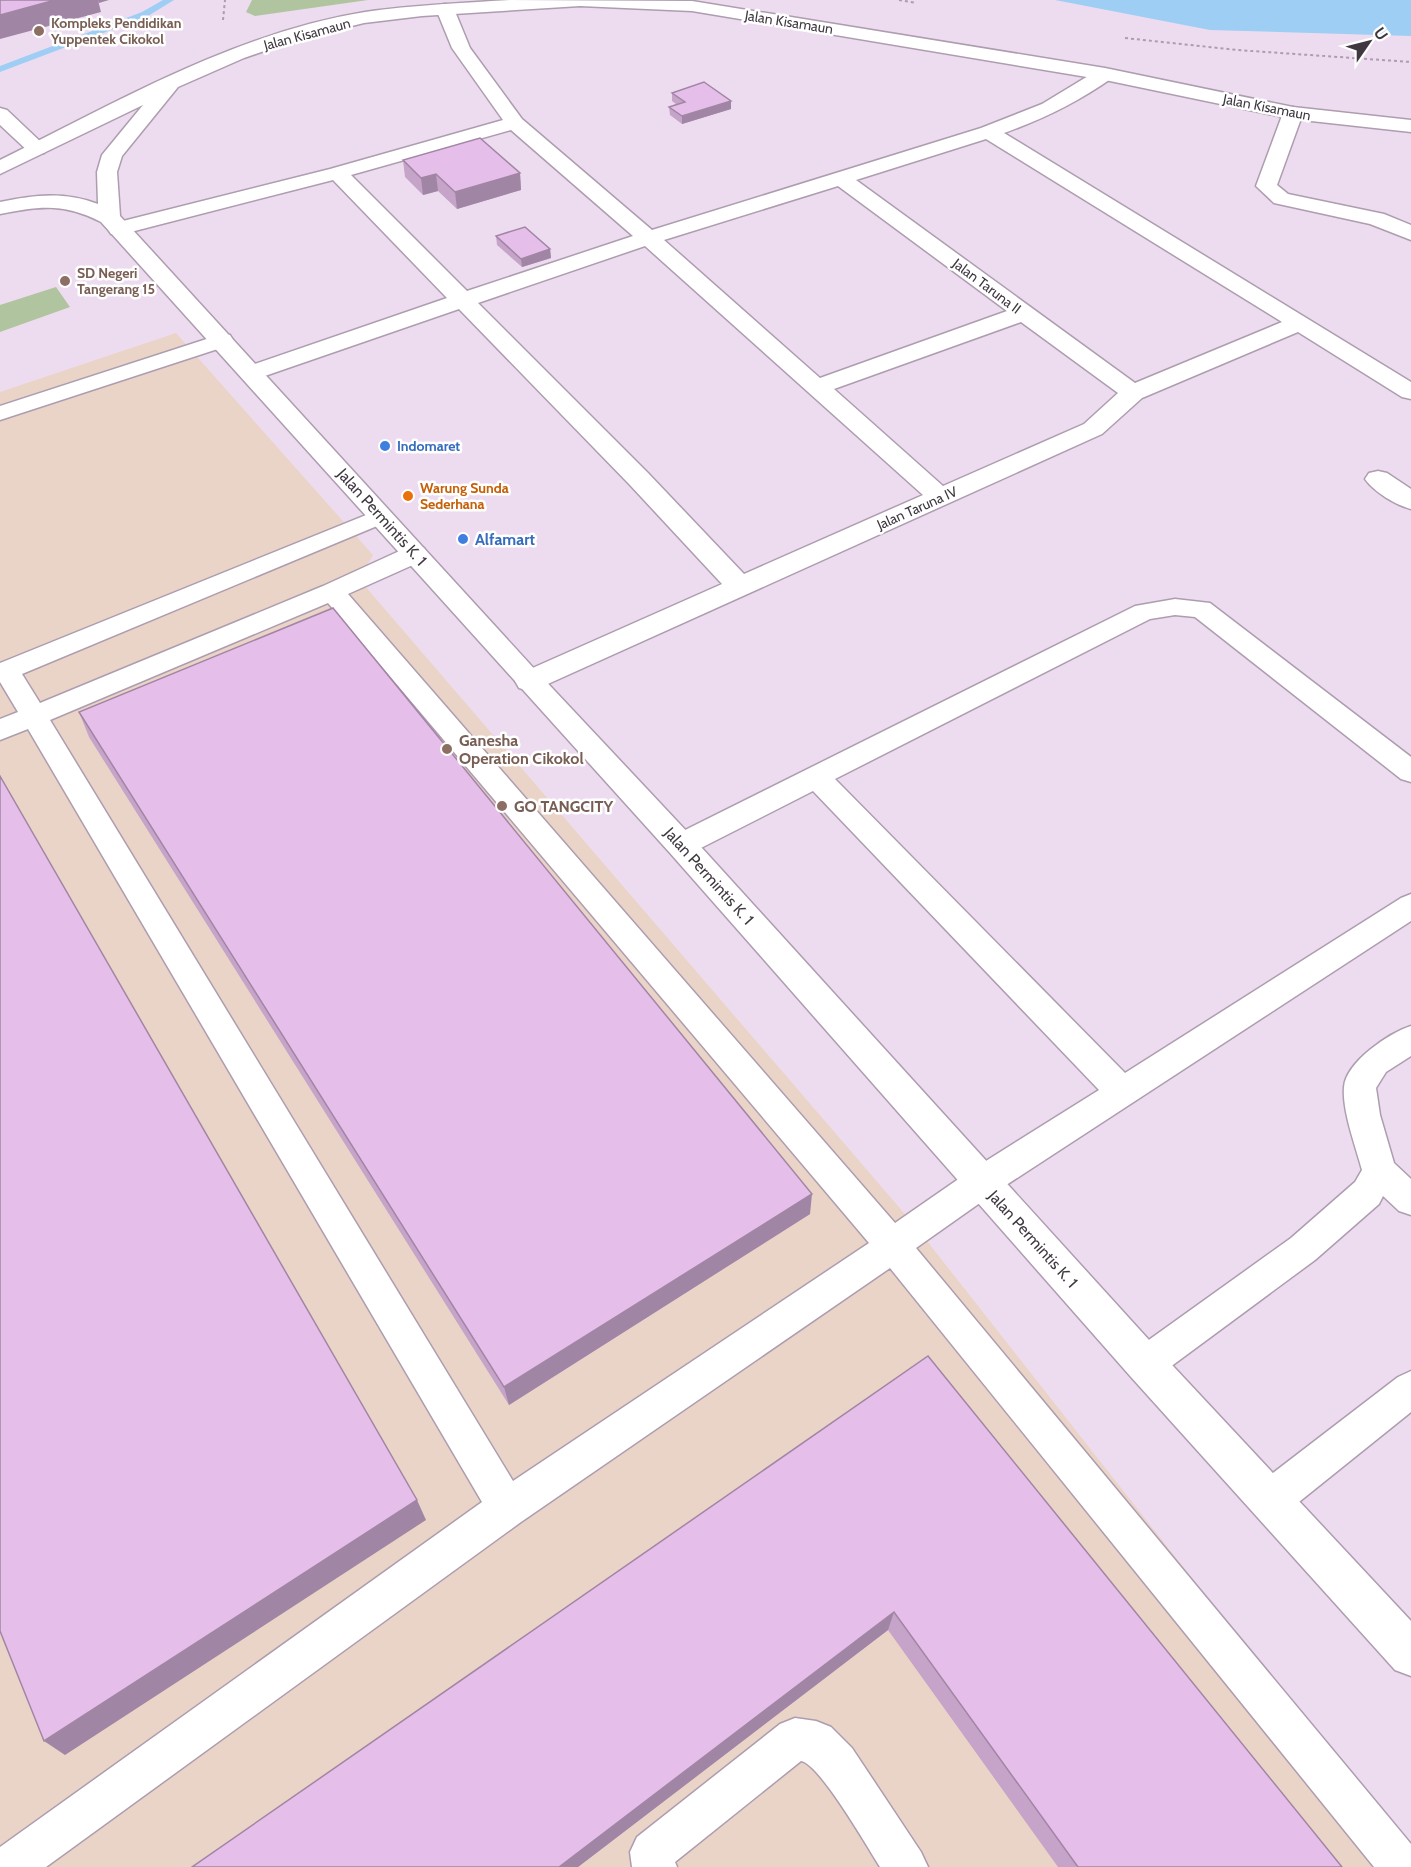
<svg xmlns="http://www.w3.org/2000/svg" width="1411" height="1867" viewBox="0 0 1411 1867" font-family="Cabin,sans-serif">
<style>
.commercial{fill:#ead4c7}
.green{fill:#b0c49f}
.water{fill:#9ecef4}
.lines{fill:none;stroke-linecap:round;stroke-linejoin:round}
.stream{fill:#9ecef4;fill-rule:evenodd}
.lane-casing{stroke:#ad9daf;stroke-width:3}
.street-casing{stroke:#ad9daf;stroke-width:3}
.primary-casing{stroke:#ad9daf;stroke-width:3}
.path{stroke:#aa9dac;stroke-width:2;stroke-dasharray:3 3;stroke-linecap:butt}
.lane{fill:#fff;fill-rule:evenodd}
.street{fill:#fff;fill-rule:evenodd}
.primary{fill:#fff;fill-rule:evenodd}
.wall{fill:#c6a3c9}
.shaded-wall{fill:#a185a4}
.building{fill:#e6beea;stroke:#a185a4;stroke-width:1.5}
.education-dot{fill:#8d6e63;stroke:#fff;stroke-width:2}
.shop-dot{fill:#3f7fe0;stroke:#fff;stroke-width:2}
.food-dot{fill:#e8710a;stroke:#fff;stroke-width:2}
.labels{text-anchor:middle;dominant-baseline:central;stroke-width:5;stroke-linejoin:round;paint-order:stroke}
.far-street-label{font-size:14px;fill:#3f3840;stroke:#fff}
.far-education-label{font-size:14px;font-weight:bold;fill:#785e54;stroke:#fff;text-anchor:start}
.far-shop-label{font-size:14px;font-weight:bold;fill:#366cbe;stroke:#fff;text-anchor:start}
.far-food-label{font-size:14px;font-weight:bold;fill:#c56008;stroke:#fff;text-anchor:start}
.street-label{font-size:16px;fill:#3f3840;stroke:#fff}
.shop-label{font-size:16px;font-weight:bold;fill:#366cbe;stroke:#fff;text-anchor:start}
.education-label{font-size:16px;font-weight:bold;fill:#785e54;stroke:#fff;text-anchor:start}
</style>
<rect width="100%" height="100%" fill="#eddcef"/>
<path class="commercial" d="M 176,333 L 373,555 L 359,579 L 916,1227 L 1411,1857 L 1411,1867 L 0,1867 L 0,392 Z"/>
<path class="green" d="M 252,0 L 368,0 L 255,16 L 246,12 Z
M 56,287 L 70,307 L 0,332 L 0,305 Z"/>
<path class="water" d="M 1055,0 L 1411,0 L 1411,36 L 1210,30 Z"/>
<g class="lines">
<path class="stream" d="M 163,0 L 174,0 L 148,16 L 0,72 L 0,66 L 142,12 Z"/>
<defs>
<path id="lane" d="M 222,334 L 230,335 L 233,340 L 230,345 L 0,420 L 0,406 Z
M 381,509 L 389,511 L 393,516 L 389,521 L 22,674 L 40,703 L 323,586 L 406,548 L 415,546 L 424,548 L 427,554 L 424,560 L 348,594 L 895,1223 L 970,1171 L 1099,1090 L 813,791 L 691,853 L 681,856 L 671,853 L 667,845 L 671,837 L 1135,606 L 1175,599 L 1210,603 L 1411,757 L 1411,782 L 1401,779 L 1195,617 L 1175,615 L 1150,619 L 835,779 L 1125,1073 L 1401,898 L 1411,894 L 1411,921 L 994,1193 L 916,1248 L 1411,1844 L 1411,1867 L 1374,1867 L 890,1268 L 521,1522 L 46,1867 L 0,1867 L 0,1847 L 482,1502 L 28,729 L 0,740 L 0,719 L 18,712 L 0,682 L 0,663 ZM 328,603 L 869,1243 L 513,1481 L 50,720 Z
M 1411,1026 L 1411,1056 L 1386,1072 L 1376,1088 L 1380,1115 L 1394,1163 L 1411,1179 L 1411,1215 L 1399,1211 L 1383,1196 L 1379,1204 L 1315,1260 L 1158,1376 L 1145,1381 L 1132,1376 L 1127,1364 L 1132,1352 L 1291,1238 L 1355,1182 L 1362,1170 C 1356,1147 1342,1111 1344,1087 C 1346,1062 1389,1033 1411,1026 Z
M 1411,1371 L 1411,1412 L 1284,1514 L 1270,1519 L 1256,1514 L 1251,1500 L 1256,1486 L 1398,1377 Z
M 795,1718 L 816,1721 L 831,1727 L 852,1748 L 921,1852 L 928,1867 L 880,1867 C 868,1848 819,1763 801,1761 L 675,1862 L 677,1867 L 632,1867 L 630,1852 L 637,1837 L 780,1724 Z"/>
<path id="street" d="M 445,4 L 451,5 L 454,9 L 470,48 L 522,119 L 652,230 L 981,128 L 1042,104 L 1098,70 L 1112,70 L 1115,74 L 1112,78 C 1078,102 1043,119 1004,133 L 1411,382 L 1411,399 L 1402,397 L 1298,332 L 1142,398 L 1102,434 L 539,688 L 529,691 L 519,688 L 515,681 L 519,674 L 722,584 L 630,485 L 459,309 L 259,378 L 251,380 L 243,378 L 239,373 L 243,368 L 447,298 L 333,180 L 119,235 L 111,234 L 108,229 L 111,224 L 330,169 L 503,120 L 452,48 L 436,9 L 439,5 ZM 511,130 L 633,236 L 467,291 L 351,175 ZM 986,139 L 1282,322 L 1135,383 L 856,180 ZM 838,186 L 1007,311 L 820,378 L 664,240 ZM 645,246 L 923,495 L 744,574 L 648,473 L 478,303 ZM 1021,322 L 1118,393 L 1084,424 L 943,486 L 834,389 Z
M 1293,107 L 1300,109 L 1303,113 L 1277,185 L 1288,194 L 1384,214 L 1411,225 L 1411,240 L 1370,224 L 1274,203 L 1256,186 L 1283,113 L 1286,109 Z
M 0,108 L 7,110 L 44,145 L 47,149 L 44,153 L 30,153 L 0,125 Z
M 1378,471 L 1387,473 L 1411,489 L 1411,509 C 1396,505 1374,492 1365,479 L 1369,473 Z"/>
<path id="primary" d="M 510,0 L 692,1 L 1105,68 L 1293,107 L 1411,120 L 1411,132 L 1293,119 L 1105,80 L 692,11 L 580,6 L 422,16 L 364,23 L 299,39 L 244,58 L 178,87 L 122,156 L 117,172 L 120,216 L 539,674 L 692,837 L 1159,1351 L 1411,1621 L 1411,1676 L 1395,1670 L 1131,1377 L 670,853 L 101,222 C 64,203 40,206 0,214 L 0,202 C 34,195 64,191 98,204 L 97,172 L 102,155 L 143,105 L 0,174 L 0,160 C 117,102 235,33 365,12 C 413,5 462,3 510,0 Z"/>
</defs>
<use href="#lane" class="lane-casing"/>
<use href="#street" class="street-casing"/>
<use href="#primary" class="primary-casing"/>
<path class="path" d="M 899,0 L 916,3
M 223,20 L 225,0
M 1125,38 L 1237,50 L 1411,62"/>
<use href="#lane" class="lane"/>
<use href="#street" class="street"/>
<use href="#primary" class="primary"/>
</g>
<path class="wall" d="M 672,93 L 731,109 L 682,124 L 670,115 L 669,107 L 676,104 L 672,101 Z
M 403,160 L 520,173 L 521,190 L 457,209 L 438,191 L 423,195 L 405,177 Z
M 496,236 L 550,249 L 551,258 L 522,267 L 497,245 Z
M 79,712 L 810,1214 L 509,1405 L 89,737 Z
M 928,1356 L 1342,1867 L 1058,1867 L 888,1630 L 578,1867 L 192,1867 Z"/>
<path class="shaded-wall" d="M 55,0 L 98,0 L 101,12 L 0,39 L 0,15 Z
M 98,0 L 109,0 L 99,3 Z
M 731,101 L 731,109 L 682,124 L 682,116 Z
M 520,173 L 521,190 L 457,209 L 455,192 Z
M 436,174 L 438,191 L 423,195 L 421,178 Z
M 550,249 L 551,258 L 522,267 L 521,259 Z
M 812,1194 L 810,1214 L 509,1405 L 504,1387 Z
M 417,1500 L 426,1520 L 65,1755 L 44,1741 Z
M 894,1612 L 888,1630 L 578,1867 L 559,1867 Z"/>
<path class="building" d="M 0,0 L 55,0 L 0,15 Z
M 704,82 L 731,101 L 682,116 L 669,107 L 685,102 L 672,93 Z
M 480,138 L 520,173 L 455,192 L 436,174 L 421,178 L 403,160 Z
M 525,227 L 550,249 L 521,259 L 496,236 Z
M 333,608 L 812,1194 L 504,1387 L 79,712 Z
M 0,776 L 417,1500 L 44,1741 L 0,1631 Z
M 928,1356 L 1342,1867 L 1078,1867 L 894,1612 L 559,1867 L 192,1867 Z"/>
<g class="education-dot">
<circle cx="39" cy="31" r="6"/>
<circle cx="65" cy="281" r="6"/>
<circle cx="447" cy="749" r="6"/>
<circle cx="502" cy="806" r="6"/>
</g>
<g class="shop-dot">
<circle cx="385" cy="446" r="6"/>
<circle cx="463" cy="539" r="6"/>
</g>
<circle class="food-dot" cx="408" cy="496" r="6"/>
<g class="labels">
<g class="far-street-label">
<text transform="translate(789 22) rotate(9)">Jalan Kisamaun</text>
<text transform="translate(307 34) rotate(-15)">Jalan Kisamaun</text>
<text transform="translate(1267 107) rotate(11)">Jalan Kisamaun</text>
<text transform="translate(987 286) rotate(37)">Jalan Taruna II</text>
<text transform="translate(917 508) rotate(-24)">Jalan Taruna IV</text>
</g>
<g class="far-education-label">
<text x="51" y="23">Kompleks Pendidikan<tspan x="51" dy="16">Yuppentek Cikokol</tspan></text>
<text x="77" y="273">SD Negeri<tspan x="77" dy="16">Tangerang 15</tspan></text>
</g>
<g class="far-shop-label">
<text x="397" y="446">Indomaret</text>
</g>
<g class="far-food-label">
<text x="420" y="488">Warung Sunda<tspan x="420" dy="16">Sederhana</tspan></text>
</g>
<g class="street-label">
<text transform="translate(382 517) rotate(48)">Jalan Permintis K. 1</text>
<text transform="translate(709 876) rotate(48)">Jalan Permintis K. 1</text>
<text transform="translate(1033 1239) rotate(48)">Jalan Permintis K. 1</text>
</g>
<g class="shop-label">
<text x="475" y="539">Alfamart</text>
</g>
<g class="education-label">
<text x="459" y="740">Ganesha<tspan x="459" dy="18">Operation Cikokol</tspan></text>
<text x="514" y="806">GO TANGCITY</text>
</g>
</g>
<g transform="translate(1369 42) rotate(55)" stroke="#ffffff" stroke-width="4.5" paint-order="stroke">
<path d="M0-4.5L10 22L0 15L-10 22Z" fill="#3f3840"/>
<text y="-9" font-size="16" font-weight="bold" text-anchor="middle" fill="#3f3840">U</text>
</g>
</svg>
